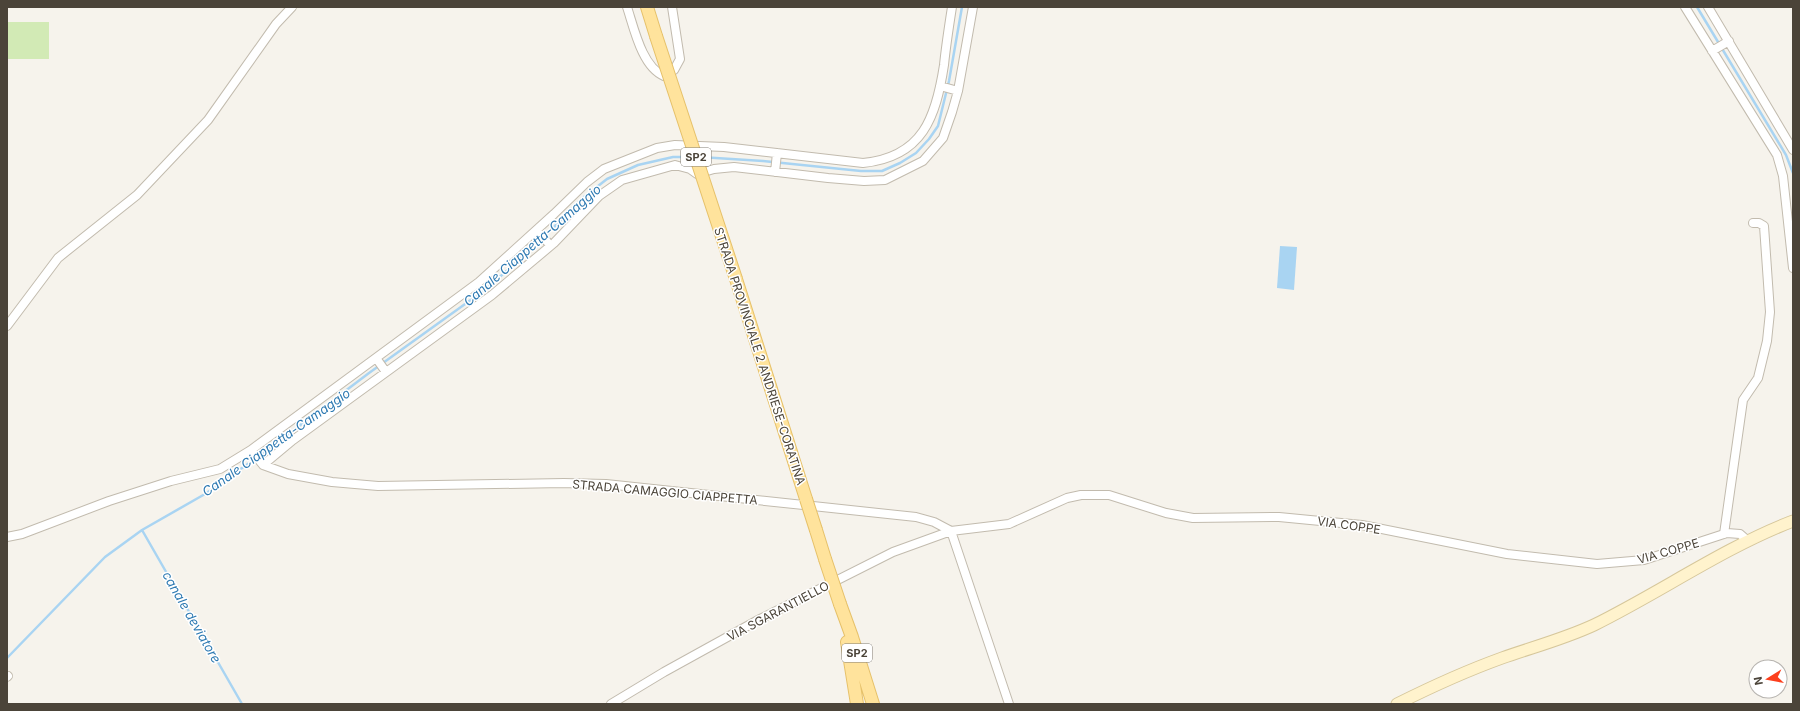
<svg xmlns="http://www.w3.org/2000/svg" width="1800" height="711" viewBox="0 0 1800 711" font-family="Inter,sans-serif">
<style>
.green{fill:#d2eab5}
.water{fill:#a9d4f2}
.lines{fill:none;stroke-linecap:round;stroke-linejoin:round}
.stream{stroke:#a9d4f2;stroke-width:2.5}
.street-casing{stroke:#c2bbae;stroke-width:10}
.secondary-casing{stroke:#d6c79b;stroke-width:13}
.primary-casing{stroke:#e6c16a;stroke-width:14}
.street{stroke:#fff;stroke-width:8}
.secondary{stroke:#fff3cd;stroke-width:11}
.primary{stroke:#ffe39c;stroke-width:12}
.primary-bridge-casing{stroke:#e6c16a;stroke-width:14;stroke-linecap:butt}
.primary-bridge{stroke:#ffe39c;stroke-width:12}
.labels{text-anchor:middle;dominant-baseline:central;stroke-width:3;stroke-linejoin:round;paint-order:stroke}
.shield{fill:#fff;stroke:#817c74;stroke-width:1}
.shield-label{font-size:11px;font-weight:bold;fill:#4b4439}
.street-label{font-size:12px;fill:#4b4439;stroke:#fff}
.water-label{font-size:13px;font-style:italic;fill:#2e7ab2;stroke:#fff}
</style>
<rect width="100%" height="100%" fill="#f6f3ec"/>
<path class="green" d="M 7,22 L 49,22 L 49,59 L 7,59 Z"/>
<path class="water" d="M 1280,246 L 1297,247 L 1294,290 L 1277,288 Z"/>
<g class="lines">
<path class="stream" d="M 1697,7 L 1786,155 L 1793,173
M 700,157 L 763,161 L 861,171 L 882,171 L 900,163 L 916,153 L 929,139 L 938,126 L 949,81 L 962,7
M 142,530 L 242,704
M 7,658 L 105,557 L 142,530 L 205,494 L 262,454 L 369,373 L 486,289 L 536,245 L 584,197 L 607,179 L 638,165 L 673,157 L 691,157"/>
<defs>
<path id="street" d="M 627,7 C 634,28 642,67 664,76 L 674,70 L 680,59 L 672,7
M 1685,7 L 1777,155 L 1783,176 L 1793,268
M 1708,7 L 1793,150
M 1712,51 L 1729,41
M 940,86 L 958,91
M 775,172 L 777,153
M 537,230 L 550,245
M 7,326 L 58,258 L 137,195 L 208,120 L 276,24 L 292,7
M 376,358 L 386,372
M 251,450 L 479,282 L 554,214 L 587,182 L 604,169 L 657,148 L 675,145 L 724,147 L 863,163 C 923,157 936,117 944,65 C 946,45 949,26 952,7
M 263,465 L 293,440 L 492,295 L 554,243 L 599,196 L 622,180 L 675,165 L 690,169 L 697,174 L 714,169 L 734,167 L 828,178 L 864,181 L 885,180 L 923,161 L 943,138 L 952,112 L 958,91 L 973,7
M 951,531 L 1009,704
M 1724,534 L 1743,400 L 1758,378 L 1767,341 L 1770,312 L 1764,226 L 1759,223 L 1753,223
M 7,537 L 22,534 L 109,501 L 171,481 L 220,469 L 251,450 L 263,465 L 288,474 L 332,482 L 378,486 L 564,483 L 606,484 L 916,517 L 934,522 L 951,531
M 7,677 L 8,676
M 611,704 L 664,672 L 760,619 L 893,552 L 951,531 L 1009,524 L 1067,498 L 1081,495 L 1109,495 L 1166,513 L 1193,518 L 1279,517 L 1362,525 L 1507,554 L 1597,564 L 1644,560 L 1727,533 L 1740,534 L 1748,541"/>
<path id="secondary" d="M 1397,704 C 1431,687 1466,671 1502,658 C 1533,647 1564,639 1594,625 C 1661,592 1723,548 1793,521"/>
<path id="primary" d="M 647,7 L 656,36
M 736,279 L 806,499
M 816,530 L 825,559
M 840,604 L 852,637 L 873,704
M 847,642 L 857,704"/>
</defs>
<use href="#street" class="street-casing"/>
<use href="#secondary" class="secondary-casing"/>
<use href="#primary" class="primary-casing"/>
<use href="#street" class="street"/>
<use href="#secondary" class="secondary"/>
<use href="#primary" class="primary"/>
<defs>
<path id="primary-bridge" d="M 656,36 L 736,279
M 806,499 L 816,530
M 825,559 L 840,604"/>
</defs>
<use href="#primary-bridge" class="primary-bridge-casing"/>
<use href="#primary-bridge" class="primary-bridge"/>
</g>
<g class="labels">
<g class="shield">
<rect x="681" y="148" width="30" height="18" rx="3"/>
<rect x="842" y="644" width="30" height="18" rx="3"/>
</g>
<g class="shield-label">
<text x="696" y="157">SP2</text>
<text x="857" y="653">SP2</text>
</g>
<g class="street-label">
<text transform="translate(760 356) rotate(72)">STRADA PROVINCIALE 2 ANDRIESE-CORATINA</text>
<text transform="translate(665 492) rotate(5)">STRADA CAMAGGIO CIAPPETTA</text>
<text transform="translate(1349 525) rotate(8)">VIA COPPE</text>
<text transform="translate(1668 551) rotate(-16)">VIA COPPE</text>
<text transform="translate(778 611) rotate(-28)">VIA SGARANTIELLO</text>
</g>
<g class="water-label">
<text transform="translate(532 245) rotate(-41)">Canale Ciappetta-Camaggio</text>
<text transform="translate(276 442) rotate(-35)">Canale Ciappetta-Camaggio</text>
<text transform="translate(192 617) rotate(60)">canale deviatore</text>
</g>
</g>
<rect width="1800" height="711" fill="none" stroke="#4b4439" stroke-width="16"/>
<g transform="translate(1768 679) rotate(259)"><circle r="19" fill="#ffffff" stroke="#b7b4b0"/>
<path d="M0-3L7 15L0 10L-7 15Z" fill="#fc3f1d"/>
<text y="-6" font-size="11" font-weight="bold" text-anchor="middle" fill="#4b4439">N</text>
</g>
</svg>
